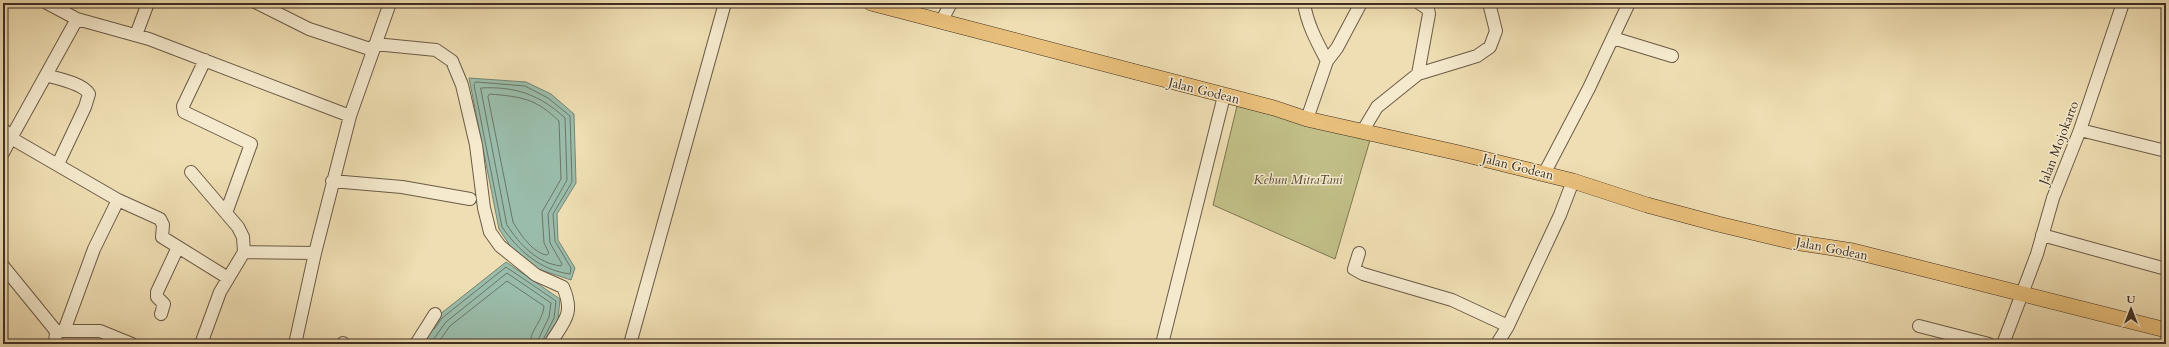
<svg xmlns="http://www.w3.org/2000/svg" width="2169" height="347" viewBox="0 0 2169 347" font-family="Cardo,serif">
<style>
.green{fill:#c1bf87;stroke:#807755}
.water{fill:#9abcaa;stroke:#768474}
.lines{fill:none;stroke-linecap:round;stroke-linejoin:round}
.shore{stroke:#6c7666;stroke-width:1}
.minor-casing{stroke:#6b5b47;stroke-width:14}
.major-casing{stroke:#3f2f23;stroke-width:16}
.minor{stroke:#f5eace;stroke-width:12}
.major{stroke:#e8bf7a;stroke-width:15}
.labels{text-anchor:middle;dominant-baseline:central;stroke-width:3;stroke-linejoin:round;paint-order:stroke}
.street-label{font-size:13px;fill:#3f2f23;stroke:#f5eace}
.park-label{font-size:13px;font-style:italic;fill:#594c37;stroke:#f5eace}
</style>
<rect width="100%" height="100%" fill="#efdeb3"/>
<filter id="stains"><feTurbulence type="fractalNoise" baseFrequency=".005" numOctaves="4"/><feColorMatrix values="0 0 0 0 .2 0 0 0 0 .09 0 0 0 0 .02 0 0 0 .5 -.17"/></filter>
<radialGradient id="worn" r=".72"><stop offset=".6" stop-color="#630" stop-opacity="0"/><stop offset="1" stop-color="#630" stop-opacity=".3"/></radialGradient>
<path class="green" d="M 1237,106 L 1370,140 L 1335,259 L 1213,205 Z"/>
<path class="water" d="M 469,78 L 526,82 L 551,94 L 574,114 L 576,183 L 557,214 L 558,240 L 575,268 L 571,280 L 535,268 L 512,249 L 499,229 Z
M 506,262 L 560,299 L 558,320 L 544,344 L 420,344 L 439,315 Z"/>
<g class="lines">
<path class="shore" d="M 476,82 L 525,86 L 548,98 L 570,116 L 572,182 L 553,214 L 555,241 L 571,268 L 570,274 C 540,270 519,251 502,227 L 474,85 Z
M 481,88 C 516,86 540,95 565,118 L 567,180 L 548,214 L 550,243 L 562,264 L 561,266 C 537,263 520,245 507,225 Z
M 490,94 C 522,97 535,98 559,121 L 561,179 L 542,212 L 544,243 L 549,253 L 547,255 C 533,253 520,234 513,222 L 488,97 Z
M 434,329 L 442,318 L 506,267 L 556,301 L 554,318 L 541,344
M 430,344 L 446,322 L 507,273 L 551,303 L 549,317 L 536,344
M 437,344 L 450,326 L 507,281 L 544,306 C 543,321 530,330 530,344"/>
<defs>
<path id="minor" d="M 47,3 L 77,19 L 11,138 L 118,200 L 94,249 L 64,331
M 257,3 L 309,29 L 373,50
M 1304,3 C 1307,24 1317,42 1327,61 L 1307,119
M 77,19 L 149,39 L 350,116 L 315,253 L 295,344
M 941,22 L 951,3
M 136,35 L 148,3
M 1613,38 L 1672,56
M 375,44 L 436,50 L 452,61 L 462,85 L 476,145 L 484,208 L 490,232 L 500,246 L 536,275 L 563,287 C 575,314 564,321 550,344
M 205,60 L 183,106 L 184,112 L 251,144 L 226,213
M 1327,61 L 1337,48 L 1361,3
M 1418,74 L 1429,14 L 1428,9 L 1419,3
M 46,75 C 58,79 83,83 89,94 L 85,107 L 58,164
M 350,116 L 390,3
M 3,129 L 11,138 L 3,153
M 2080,130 L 2166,151
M 1362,132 L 1377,107 L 1418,74 L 1477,56 L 1490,47 L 1496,31 L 1489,3
M 191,172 L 238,227 L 243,237 L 244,252 L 220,292 L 201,344
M 1544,174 L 1589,88 L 1629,3
M 332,181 L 402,187 L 470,199
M 118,200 L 160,219 L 163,225 L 162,237 L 228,278
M 2042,235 L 2166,269
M 244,252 L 315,253
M 1359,253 L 1354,269 L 1363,274 L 1452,300 L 1508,326
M 3,266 L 56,331 L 55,344
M 161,314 L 164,304 L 157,297 L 157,292 L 178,247
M 1919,326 L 1989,344
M 57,331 L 100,331 L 132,344
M 343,344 L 343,343
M 416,344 L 435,314
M 630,344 L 725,3
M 1162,344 L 1224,96
M 1497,344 L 1508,326 L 1560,215 L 1573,181
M 2003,344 L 2037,254 L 2053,198 L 2080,130 L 2123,3"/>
<path id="major" d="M 871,3 L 1274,108 L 1307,119 L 1459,153 L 1573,181 L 1647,205 L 1718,224 L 1794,242 L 1853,251 L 2166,330"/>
</defs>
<use href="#minor" class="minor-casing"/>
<use href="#major" class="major-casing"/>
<use href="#minor" class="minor"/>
<use href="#major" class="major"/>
</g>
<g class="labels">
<g class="street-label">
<text transform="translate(1204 91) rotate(14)">Jalan Godean</text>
<text transform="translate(2059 143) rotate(-69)">Jalan Mojokarto</text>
<text transform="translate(1518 167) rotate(14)">Jalan Godean</text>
<text transform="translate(1832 249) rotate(11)">Jalan Godean</text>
</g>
<g class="park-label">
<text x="1298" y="180">Kebun MitraTani</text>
</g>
</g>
<rect width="2169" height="347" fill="none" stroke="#efdeb3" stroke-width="16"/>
<rect x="4" y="4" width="2161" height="339" fill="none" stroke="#3f2f23" stroke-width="2"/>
<rect x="8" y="8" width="2153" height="331" fill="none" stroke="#3f2f23"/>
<g transform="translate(2131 309)" stroke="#f5eace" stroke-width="3" paint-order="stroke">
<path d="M0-3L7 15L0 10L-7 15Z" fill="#3f2f23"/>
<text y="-6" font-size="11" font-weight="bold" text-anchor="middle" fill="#3f2f23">U</text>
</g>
<rect width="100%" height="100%" filter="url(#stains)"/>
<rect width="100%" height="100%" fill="url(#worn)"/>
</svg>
